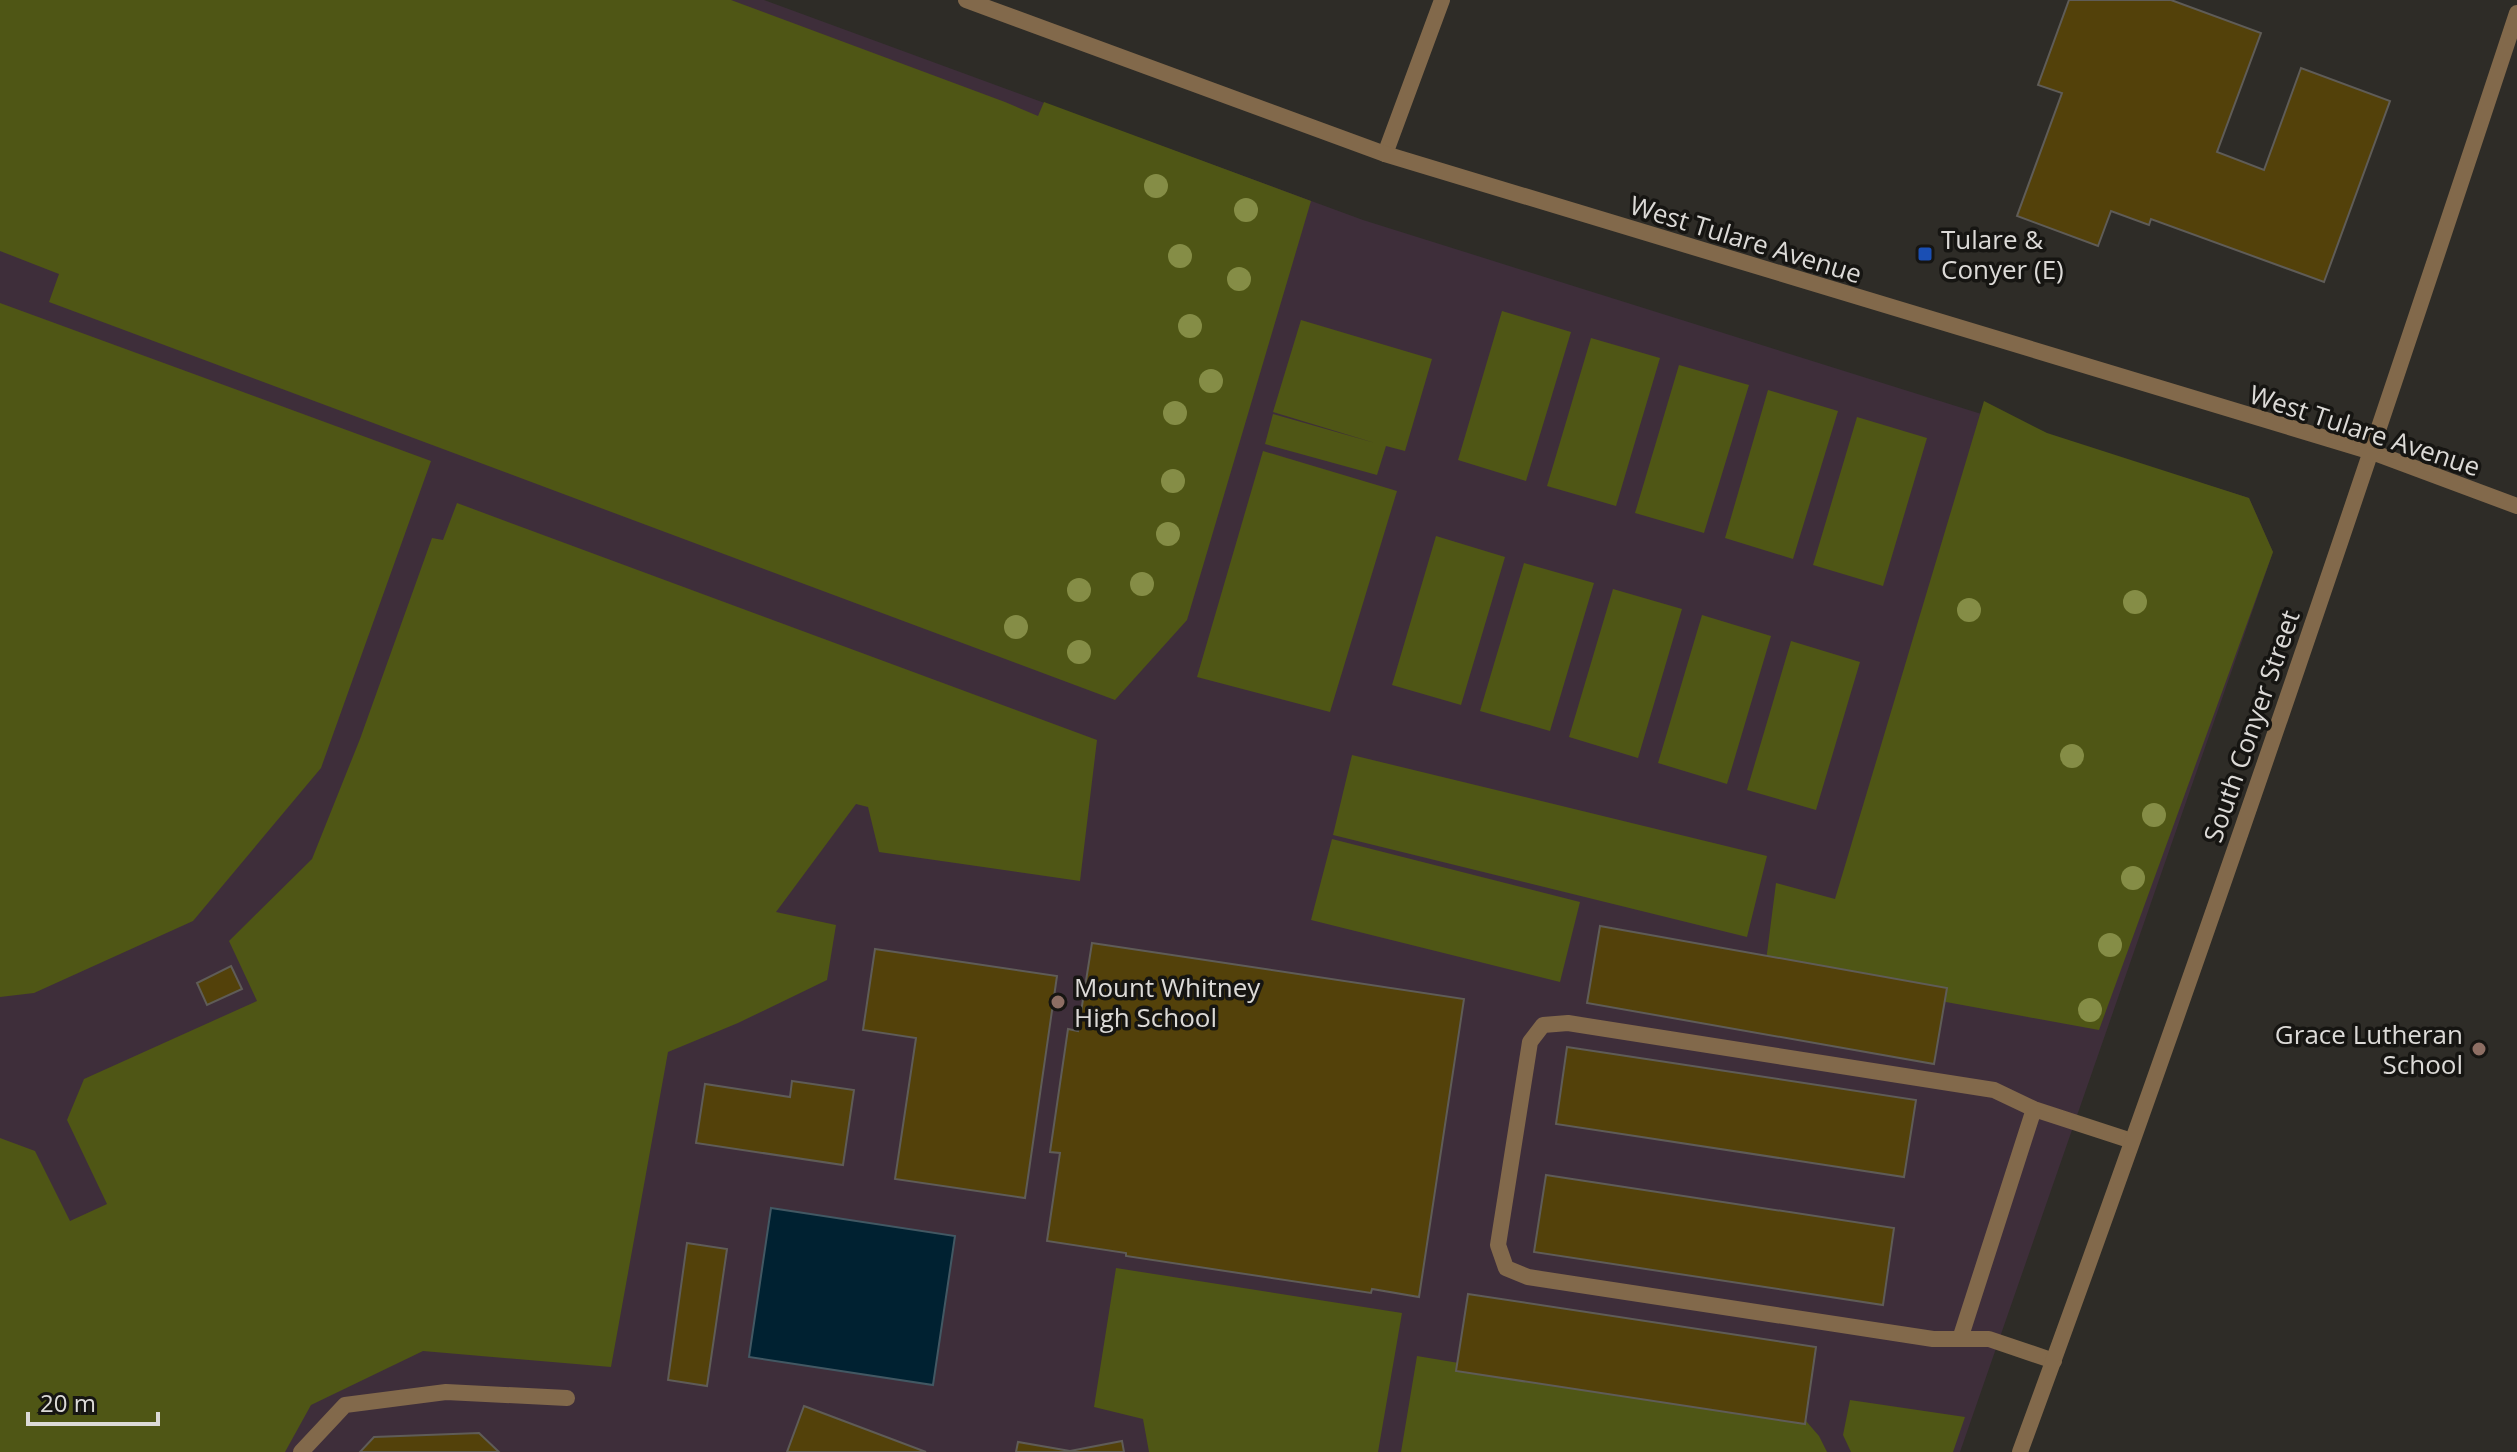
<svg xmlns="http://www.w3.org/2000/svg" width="2517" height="1452" viewBox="0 0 2517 1452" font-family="'Open Sans',sans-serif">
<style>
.education{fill:#3e2e3a}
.green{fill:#4f5615}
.water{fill:#002131;stroke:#425863;stroke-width:2}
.building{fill:#53410a;stroke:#5f5c57;stroke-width:2}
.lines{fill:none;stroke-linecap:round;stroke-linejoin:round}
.service{stroke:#82694b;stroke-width:16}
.minor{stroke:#82694b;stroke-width:16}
.tertiary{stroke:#82694b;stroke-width:16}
.tree{fill:#858d46}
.transit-dot{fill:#1a4fb4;stroke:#161512;stroke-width:3}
.education-dot{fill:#8d6e63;stroke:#161512;stroke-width:3}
.labels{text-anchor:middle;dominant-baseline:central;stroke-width:7;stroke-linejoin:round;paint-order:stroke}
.street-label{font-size:26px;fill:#dcdad7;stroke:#161512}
.poi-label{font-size:26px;fill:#dcdad7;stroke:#161512;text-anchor:start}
</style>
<rect width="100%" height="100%" fill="#2e2c27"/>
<path class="education" d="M 0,0 L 764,0 L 1363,220 L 2249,498 L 2273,552 L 1960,1452 L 0,1452 Z"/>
<path class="green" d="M 0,0 L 731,0 L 1005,102 L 1038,116 L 1044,102 L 1311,201 L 1187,620 L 1115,700 L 49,302 L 59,274 L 0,251 Z
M 0,303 L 431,461 L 321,768 L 193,921 L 34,993 L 0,997 Z
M 1502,311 L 1571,332 L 1526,481 L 1458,460 Z
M 1301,320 L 1432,359 L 1405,451 L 1386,446 L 1377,475 L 1265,444 L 1273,414 L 1375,443 L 1273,412 Z
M 1591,338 L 1660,358 L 1616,506 L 1547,486 Z
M 1679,365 L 1749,385 L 1704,533 L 1635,513 Z
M 1768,390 L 1838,411 L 1793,559 L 1725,538 Z
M 1984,401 L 2047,433 L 2249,498 L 2273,552 L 2099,1030 L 1765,969 L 1776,883 L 1835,899 Z
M 1857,417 L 1927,438 L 1883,586 L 1813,565 Z
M 1263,451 L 1397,491 L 1330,712 L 1197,677 Z
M 457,503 L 1097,740 L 1080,881 L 879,852 L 868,807 L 856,804 L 776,912 L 836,925 L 827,980 L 738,1023 L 668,1052 L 611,1367 L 423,1351 L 311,1405 L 285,1452 L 0,1452 L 0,1138 L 35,1151 L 70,1221 L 107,1204 L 67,1120 L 84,1079 L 257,1001 L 229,941 L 312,859 L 360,739 L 432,538 L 443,540 Z
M 1436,536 L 1505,557 L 1461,705 L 1392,685 Z
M 1524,563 L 1594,583 L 1550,731 L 1480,711 Z
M 1613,589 L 1682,609 L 1638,758 L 1569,737 Z
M 1702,615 L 1771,636 L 1727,784 L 1658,763 Z
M 1791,641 L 1860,662 L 1816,810 L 1747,790 Z
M 1352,755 L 1767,856 L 1747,937 L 1333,835 Z
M 1332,839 L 1580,902 L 1560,982 L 1311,920 Z
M 1116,1268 L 1402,1313 L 1378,1452 L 1149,1452 L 1143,1419 L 1094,1407 Z
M 1417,1356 L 1806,1421 L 1819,1436 L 1827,1452 L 1401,1452 Z
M 1850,1400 L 1965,1417 L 1953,1452 L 1851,1452 L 1843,1435 Z"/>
<path class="water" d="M 771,1208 L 955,1236 L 933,1385 L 749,1357 Z"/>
<path class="building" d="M 2069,0 L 2171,0 L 2261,33 L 2217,152 L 2264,170 L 2301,68 L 2390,101 L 2324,282 L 2151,219 L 2149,225 L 2111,211 L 2098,246 L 2017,216 L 2062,93 L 2038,85 Z
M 1600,926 L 1947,988 L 1934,1064 L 1587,1003 Z
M 1092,943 L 1464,999 L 1419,1297 L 1372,1289 L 1371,1293 L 1126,1256 L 1126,1253 L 1047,1241 L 1060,1153 L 1050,1152 L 1068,1029 L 1078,1031 Z
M 875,949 L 1057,976 L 1025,1198 L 895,1179 L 916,1038 L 863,1030 Z
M 231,966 L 242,989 L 207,1005 L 197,983 Z
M 1567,1047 L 1916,1100 L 1904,1177 L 1556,1124 Z
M 792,1081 L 854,1090 L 843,1165 L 696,1143 L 705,1084 L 790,1097 Z
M 1546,1175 L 1894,1228 L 1883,1305 L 1534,1252 Z
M 687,1243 L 727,1249 L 707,1386 L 668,1380 Z
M 1468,1294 L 1816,1347 L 1805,1424 L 1456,1371 Z
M 804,1406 L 926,1452 L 787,1452 Z
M 479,1433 L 499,1452 L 360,1452 L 374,1437 Z
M 1122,1441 L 1124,1452 L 1016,1452 L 1018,1442 L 1070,1451 Z"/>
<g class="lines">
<path class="service" d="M 1960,1339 L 2034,1109
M 2054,1361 L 1989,1339 L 1933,1339 L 1528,1277 L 1506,1268 L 1498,1245 L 1530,1042 L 1543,1025 L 1568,1023 L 1994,1090 L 2034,1109 L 2132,1141
M 301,1452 L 345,1405 L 446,1392 L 567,1398"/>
<path class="minor" d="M 1385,154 L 1442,0"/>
<path class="tertiary" d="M 966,0 L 1385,154 L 2372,452 L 2517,506
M 2020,1452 C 2195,976 2358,495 2517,13"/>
</g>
<g class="tree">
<circle cx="1156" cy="186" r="12"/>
<circle cx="1246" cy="210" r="12"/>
<circle cx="1180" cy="256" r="12"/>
<circle cx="1239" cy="279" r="12"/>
<circle cx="1190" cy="326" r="12"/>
<circle cx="1211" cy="381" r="12"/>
<circle cx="1175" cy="413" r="12"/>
<circle cx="1173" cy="481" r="12"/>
<circle cx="1168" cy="534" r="12"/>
<circle cx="1142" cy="584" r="12"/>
<circle cx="1079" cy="590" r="12"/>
<circle cx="2135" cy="602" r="12"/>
<circle cx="1969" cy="610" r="12"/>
<circle cx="1016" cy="627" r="12"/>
<circle cx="1079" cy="652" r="12"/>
<circle cx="2072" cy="756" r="12"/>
<circle cx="2154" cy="815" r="12"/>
<circle cx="2133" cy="878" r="12"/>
<circle cx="2110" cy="945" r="12"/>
<circle cx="2090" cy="1010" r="12"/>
</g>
<rect class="transit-dot" x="1917" y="246" width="16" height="16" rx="4"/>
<g class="education-dot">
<circle cx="1058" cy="1002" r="8"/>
<circle cx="2479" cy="1049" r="8"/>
</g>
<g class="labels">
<g class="street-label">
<text transform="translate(1746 239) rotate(17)">West Tulare Avenue</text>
<text transform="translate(2365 430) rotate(18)">West Tulare Avenue</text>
<text transform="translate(2251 726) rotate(-71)">South Conyer Street</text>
</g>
<g class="poi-label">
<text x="1941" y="239">Tulare &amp;<tspan x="1941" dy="30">Conyer (E)</tspan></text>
<text x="1074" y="987">Mount Whitney<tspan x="1074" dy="30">High School</tspan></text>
<text x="2463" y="1034" text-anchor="end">Grace Lutheran<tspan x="2463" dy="30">School</tspan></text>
</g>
</g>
<path d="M28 1412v12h130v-12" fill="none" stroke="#dcdad7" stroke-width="4"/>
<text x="40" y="1412" font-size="24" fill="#dcdad7" stroke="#161512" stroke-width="6" paint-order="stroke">20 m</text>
</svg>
